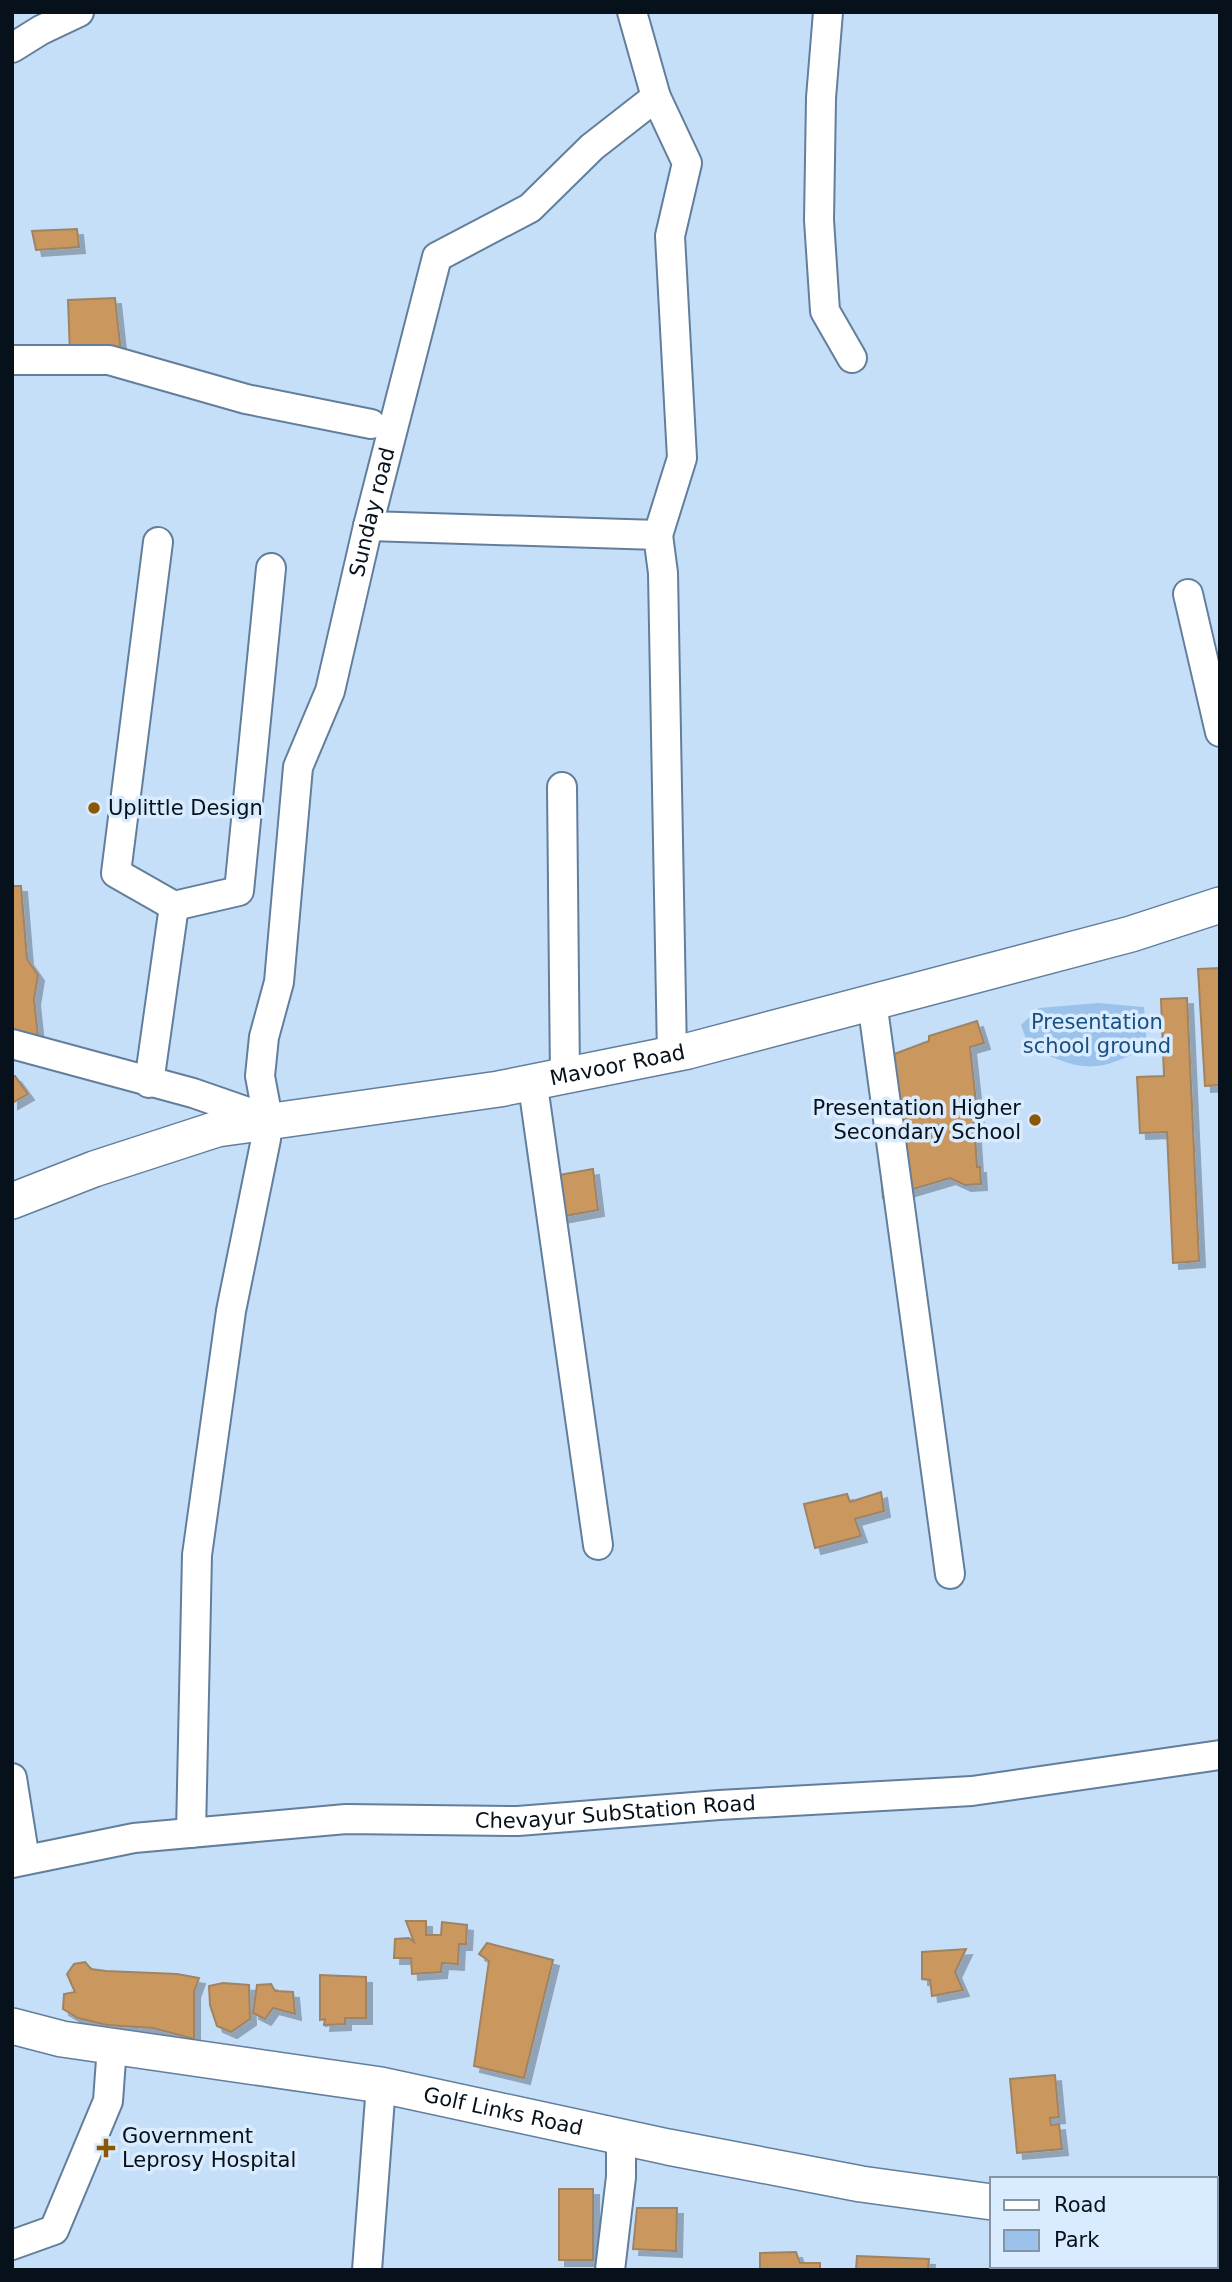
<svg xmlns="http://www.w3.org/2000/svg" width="1232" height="2282" viewBox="0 0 1232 2282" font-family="'DejaVu Sans',sans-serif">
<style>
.green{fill:#9bc2eb}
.building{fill:#ca985e;stroke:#9f8365;stroke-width:2;filter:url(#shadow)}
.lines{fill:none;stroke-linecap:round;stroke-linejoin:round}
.minor-casing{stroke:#627e9b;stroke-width:32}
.major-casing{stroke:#627e9b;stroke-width:38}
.minor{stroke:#fff;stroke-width:28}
.major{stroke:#fff;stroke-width:35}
.poi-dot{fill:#8b5704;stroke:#d9ebff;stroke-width:2.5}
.labels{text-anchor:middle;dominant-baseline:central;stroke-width:7;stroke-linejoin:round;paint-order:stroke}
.street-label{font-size:21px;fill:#06111b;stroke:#d9ebff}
.poi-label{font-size:21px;fill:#06111b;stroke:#d9ebff;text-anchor:start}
.park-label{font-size:21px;fill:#175081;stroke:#d9ebff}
</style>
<defs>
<filter id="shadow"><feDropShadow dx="6" dy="6" stdDeviation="0" flood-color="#0004"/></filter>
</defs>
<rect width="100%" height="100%" fill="#c6dff9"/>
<path class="green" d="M 1098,1003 L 1144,1007 L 1147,1046 C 1097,1075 1081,1071 1029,1047 L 1021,1025 L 1039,1008 Z"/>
<path class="building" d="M 77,229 L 79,247 L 36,250 L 32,231 Z
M 115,298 L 121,353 L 70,354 L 68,300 Z
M 12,886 L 21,886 L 27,959 L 38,975 L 34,999 L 38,1037 L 12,1031 Z
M 1220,968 L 1220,1085 L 1205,1086 L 1198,969 Z
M 1187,998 L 1199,1261 L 1173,1263 L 1167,1132 L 1140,1133 L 1137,1077 L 1164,1076 L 1161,999 Z
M 977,1021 L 984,1043 L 970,1047 L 978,1121 L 974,1121 L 977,1167 L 980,1167 L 981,1184 L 965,1185 L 950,1178 L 883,1198 L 873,1062 L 929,1041 L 929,1036 Z
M 15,1076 L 28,1094 L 12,1103 L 12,1077 Z
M 593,1169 L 598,1210 L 554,1218 L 548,1177 Z
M 881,1492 L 884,1511 L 855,1519 L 861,1536 L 815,1548 L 804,1504 L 847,1494 L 850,1502 Z
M 406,1921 L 426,1921 L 426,1935 L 441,1935 L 442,1922 L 467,1925 L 466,1944 L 459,1944 L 458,1964 L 442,1963 L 441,1972 L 412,1974 L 411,1958 L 394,1958 L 395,1939 L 409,1938 L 414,1942 Z
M 487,1943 L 553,1960 L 524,2078 L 474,2066 L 489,1961 L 479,1954 Z
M 966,1949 L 955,1972 L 963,1990 L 932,1996 L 930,1980 L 922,1979 L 922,1952 Z
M 85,1962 L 91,1969 L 106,1971 L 177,1974 L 199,1978 L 194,1992 L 194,2039 L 153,2028 L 107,2025 L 78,2018 L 63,2009 L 64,1994 L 75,1992 L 67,1974 L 74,1964 Z
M 320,1975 L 366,1977 L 366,2018 L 345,2018 L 345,2024 L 324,2025 L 325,2019 L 320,2020 Z
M 223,1983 L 249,1985 L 250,2019 L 231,2032 L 217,2026 L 210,2005 L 209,1986 Z
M 271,1984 L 275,1991 L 293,1992 L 295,2014 L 273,2008 L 265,2019 L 253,2013 L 257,1985 Z
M 1055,2075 L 1059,2117 L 1050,2118 L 1051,2125 L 1059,2124 L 1062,2149 L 1017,2153 L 1010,2079 Z
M 559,2189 L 593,2189 L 593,2260 L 559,2260 Z
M 637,2208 L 677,2208 L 676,2251 L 633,2249 Z
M 796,2252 L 800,2263 L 820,2263 L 820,2270 L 760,2270 L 760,2253 Z
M 857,2256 L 929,2259 L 928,2270 L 856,2270 Z
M 1055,2266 L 1077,2266 L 1077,2269 L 1055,2269 Z"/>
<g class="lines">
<defs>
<g id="minor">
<path d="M 828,12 L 821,98 L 819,220 L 825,311 L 852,358"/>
<path d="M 12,48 L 41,30 L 79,12"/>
<path d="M 656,97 L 687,163 L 670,236 L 682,458 L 658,535"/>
<path d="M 12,360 L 109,360 L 246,399 L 371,424"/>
<path d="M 368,526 L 658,535 L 663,573 L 672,1055"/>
<path d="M 1188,594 L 1220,732"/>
<path d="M 562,787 L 565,1077"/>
<path d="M 174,906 L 239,891 L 271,568"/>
<path d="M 874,1016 L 950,1574"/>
<path id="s1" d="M 12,1044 L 193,1093 L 268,1119 L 260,1076 L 264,1037 L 279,982 L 298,767 L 330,691 L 368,526 L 437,257 L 530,208 L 592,147 L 656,97 L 632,12"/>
<path d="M 149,1083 L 174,906 L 116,873 L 158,542"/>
<path d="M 535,1100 L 598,1545"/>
<path d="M 12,1778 L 25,1860"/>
<path d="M 191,1833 L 197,1555 L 231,1311 L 266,1139"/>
<path id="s2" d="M 12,1863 L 134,1838 L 346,1819 L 518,1821 L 719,1805 L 972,1791 L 1220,1755"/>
<path d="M 12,2245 L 54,2230 L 108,2101 L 112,2046"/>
<path d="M 367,2270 L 381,2085"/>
<path d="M 610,2270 L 621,2177 L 621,2137"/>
<path d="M 1021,2270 L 1021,2266"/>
</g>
<g id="major">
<path id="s3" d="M 12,1201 L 94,1169 L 217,1129 L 499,1089 L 688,1051 L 1131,934 L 1220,905"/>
<path id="s4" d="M 12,2026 L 62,2039 L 381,2085 L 668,2147 L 861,2184 L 992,2202"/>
<path d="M 1216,2202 L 1220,2202"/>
</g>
</defs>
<use href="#minor" class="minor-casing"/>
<use href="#major" class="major-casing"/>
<use href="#minor" class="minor"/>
<use href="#major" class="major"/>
</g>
<g class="poi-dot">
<circle cx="94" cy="808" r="7"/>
<circle cx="1035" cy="1120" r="7"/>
<path d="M102.5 2137.5h7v7h7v7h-7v7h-7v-7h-7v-7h7z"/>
</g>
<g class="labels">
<g class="street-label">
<text stroke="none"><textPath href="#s1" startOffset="889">Sunday road</textPath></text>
<text stroke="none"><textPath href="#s3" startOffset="623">Mavoor Road</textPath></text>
<text stroke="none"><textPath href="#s2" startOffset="607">Chevayur SubStation Road</textPath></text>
<text stroke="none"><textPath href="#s4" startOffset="499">Golf Links Road</textPath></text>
</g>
<g class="poi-label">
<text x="108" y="808">Uplittle Design</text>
<text x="1021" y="1108" text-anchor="end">Presentation Higher<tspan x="1021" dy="24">Secondary School</tspan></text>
<text x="122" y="2136">Government<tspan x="122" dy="24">Leprosy Hospital</tspan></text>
</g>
<g class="park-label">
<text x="1097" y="1022">Presentation<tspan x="1097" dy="24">school ground</tspan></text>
</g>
</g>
<rect width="1232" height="2282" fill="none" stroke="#06111b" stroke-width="28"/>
<rect x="990" y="2177" width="228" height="91" fill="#d9ebff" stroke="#8594a4" stroke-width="2"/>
<rect x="1004" y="2200" width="35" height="10" fill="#ffffff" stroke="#8594a4" stroke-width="2"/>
<text x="1054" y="2212" font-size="21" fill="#06111b">Road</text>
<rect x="1004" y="2230" width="35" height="21" fill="#9bc2eb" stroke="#8594a4" stroke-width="2"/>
<text x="1054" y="2247" font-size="21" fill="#06111b">Park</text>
</svg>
